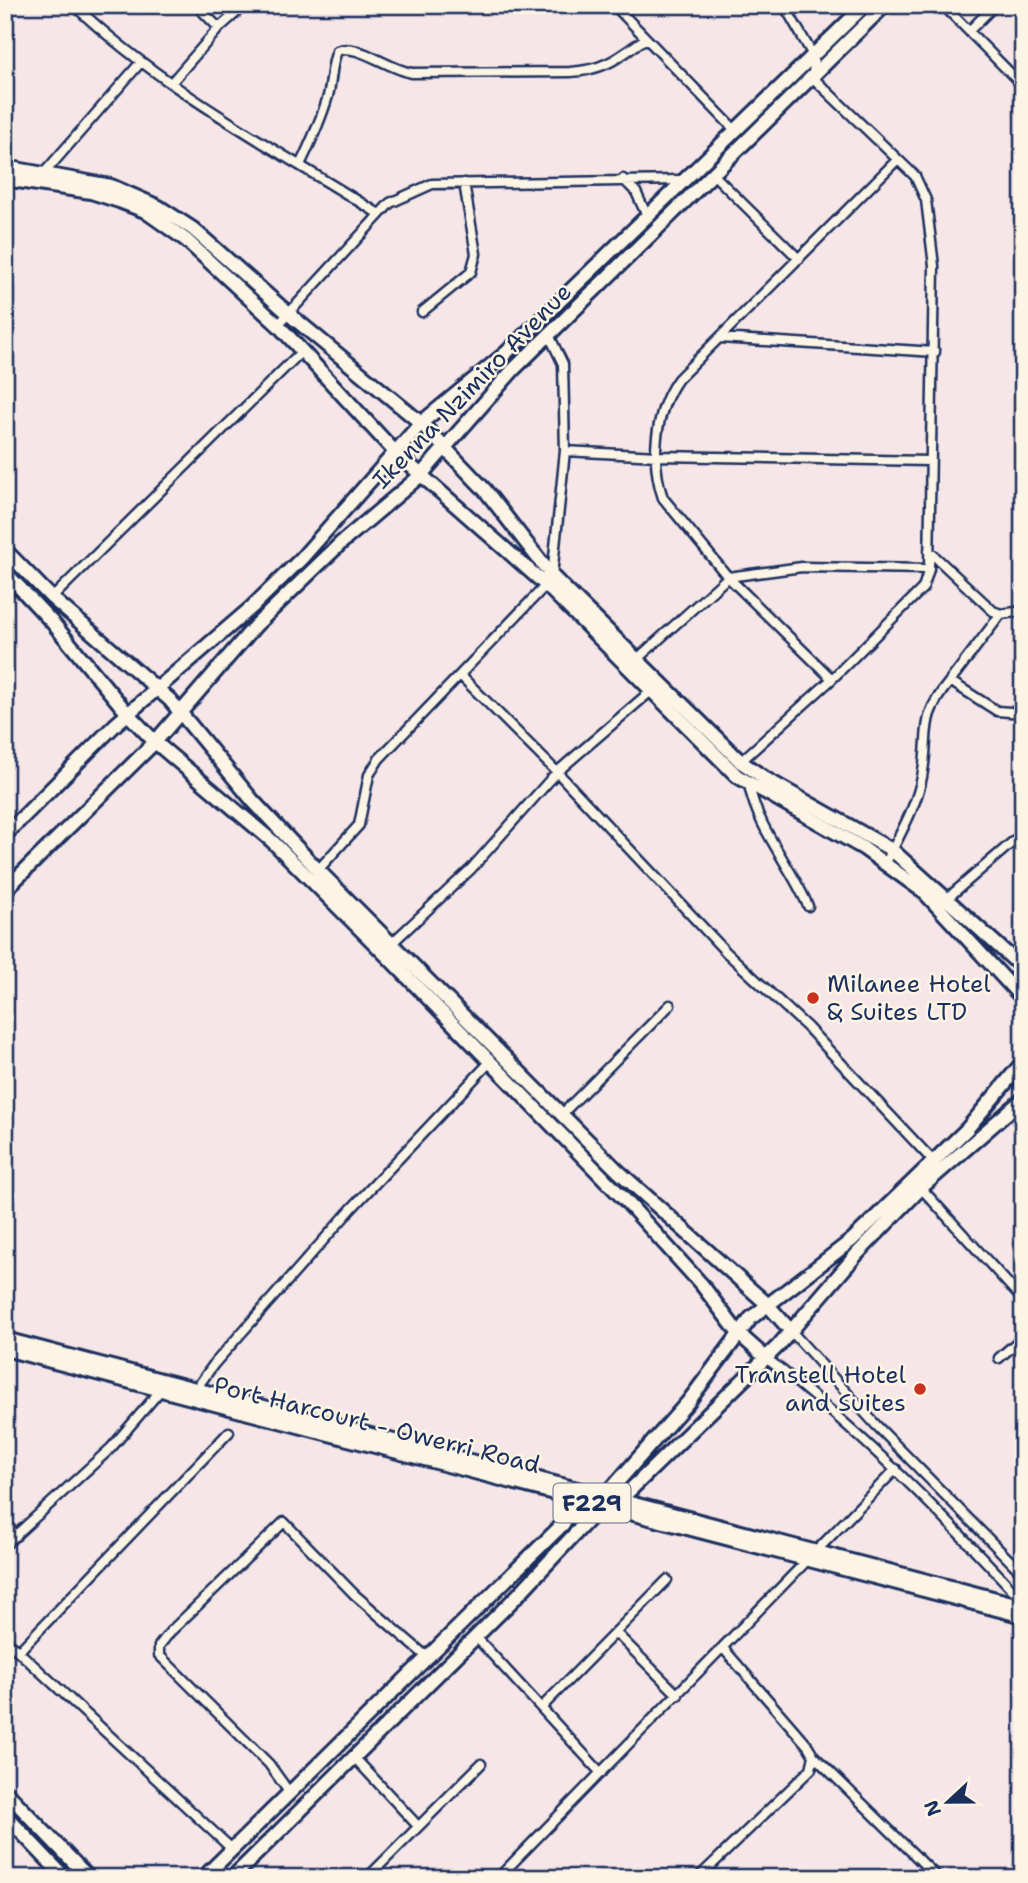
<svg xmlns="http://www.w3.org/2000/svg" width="1028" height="1883" viewBox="0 0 1028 1883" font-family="'Shantell Sans',sans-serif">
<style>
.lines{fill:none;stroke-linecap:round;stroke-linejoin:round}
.street-casing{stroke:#1b2f5e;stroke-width:13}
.secondary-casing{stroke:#1b2f5e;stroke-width:18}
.primary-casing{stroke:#1b2f5e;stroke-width:18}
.street{stroke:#fcf5e5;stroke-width:8}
.secondary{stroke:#fcf5e5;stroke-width:12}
.primary{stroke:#fcf5e5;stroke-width:12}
.poi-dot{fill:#c8321e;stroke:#fcf5e5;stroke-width:2.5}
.labels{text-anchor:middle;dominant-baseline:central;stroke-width:5;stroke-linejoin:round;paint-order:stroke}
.shield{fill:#fcf5e5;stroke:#5e6a86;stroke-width:2}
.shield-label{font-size:23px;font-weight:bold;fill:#1b2f5e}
.street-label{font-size:24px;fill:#1b2f5e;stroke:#fcf5e5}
.poi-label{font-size:24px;fill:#1b2f5e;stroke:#fcf5e5;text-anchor:start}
</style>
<rect width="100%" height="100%" fill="#f6e6e7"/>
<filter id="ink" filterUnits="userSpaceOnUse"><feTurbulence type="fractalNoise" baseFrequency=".0143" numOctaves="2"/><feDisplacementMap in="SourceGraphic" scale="14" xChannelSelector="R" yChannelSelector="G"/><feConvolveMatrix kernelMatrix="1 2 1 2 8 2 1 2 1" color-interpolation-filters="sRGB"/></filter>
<g filter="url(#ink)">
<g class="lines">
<defs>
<path id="street" d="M 74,5 C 163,90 276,149 379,214
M 196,5 L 219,28
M 614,5 L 736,131
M 943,5 L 1023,86
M 969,31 L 995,5
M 171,83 L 219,28 L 245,5
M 300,165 C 311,142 321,120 328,96 C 332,81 331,65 337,51 C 357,42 387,69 412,73 L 570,72 C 605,70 618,58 646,38
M 45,172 L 141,62
M 714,175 L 799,259
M 623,179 L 636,192 L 647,216
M 422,312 L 471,272 L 476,254 L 464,183
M 278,325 L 390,203 L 432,184 L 681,180
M 549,335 L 563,364 L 565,451 L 552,576
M 720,338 L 935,352
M 565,451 L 657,456 L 929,461
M 929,551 L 993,611 L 1001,614 L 1023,611
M 52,598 L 302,351
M 1001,614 L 950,681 L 997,711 L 1023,713
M 636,660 L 728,577 L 802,567 L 929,569
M 460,675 L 557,772 L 726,952 L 807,1027 L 934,1162
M 832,679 L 728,577 L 663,498 C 650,461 655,411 678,379 L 897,160
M 739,763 L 832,679 L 923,588 L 929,569 L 934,266 L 926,200 L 915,176 L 813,78 L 814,57 L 784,5
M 749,785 C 758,830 790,864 808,906
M 886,863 C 899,835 916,808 922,777 C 931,731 917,721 950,681
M 318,870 L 359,825 L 369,775 L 379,759 L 546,585
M 943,902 L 1023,833
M 392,943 L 471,869 L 557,772 L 651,691
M 561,1115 L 670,1005
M 921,1188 L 1023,1300
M 791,1331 L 876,1425 L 1023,1574
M 766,1358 C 860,1430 942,1514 1023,1601
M 999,1358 L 1023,1337
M 196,1389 L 214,1364 L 352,1208 L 490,1062
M 5,1524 L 16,1536
M 5,1545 L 111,1448 L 160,1391
M 616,1633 L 678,1695
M 476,1637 L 601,1773
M 5,1639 L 232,1849
M 19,1651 L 229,1432
M 541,1708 L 667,1580
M 353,1756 L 418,1826
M 814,1756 L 938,1878
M 289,1792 L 269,1764 L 159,1655 L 159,1646 L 170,1632 L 284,1522 L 355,1595 L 427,1657
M 367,1878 L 481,1764
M 498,1878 L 896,1469
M 698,1878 L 811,1769 L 814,1756 L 808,1746 L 723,1648"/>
<path id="secondary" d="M 5,167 L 111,186 L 159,207 L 193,229 L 290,315 L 421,423 L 485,490 L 552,576 L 741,762 L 766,779 L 892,850 L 1023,968
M 5,179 L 91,192 L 119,201 L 145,211 L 186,240 L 278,325 L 394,451 L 546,585 L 737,776 L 863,848 L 924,892 L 1023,999
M 5,550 L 52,598 L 170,700 L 253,801 L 318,870 L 618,1171 L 767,1304 L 791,1331
M 5,572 L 52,622 L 128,714 L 155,742 L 272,841 L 388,957 L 626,1201 L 702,1285 L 739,1334 L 766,1358
M 5,835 L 116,724 L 252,607 L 301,559 L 421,423 L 506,353 L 865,5
M 5,890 L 155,742 L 255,626 L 341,543 L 420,476 L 513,370 L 885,5
M 606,1495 L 688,1402 L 751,1318 L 852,1240 L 967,1129 L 1023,1062
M 620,1500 L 778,1346 L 857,1254 L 921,1188 L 1023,1099
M 5,1791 L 89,1878
M 5,1815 L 65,1878
M 203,1878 L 563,1524 L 576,1498
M 232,1878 L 517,1596 L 601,1506"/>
<path id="primary" d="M 5,1339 L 1023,1606
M 5,1349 L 1023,1616"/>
</defs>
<use href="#street" class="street-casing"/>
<use href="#secondary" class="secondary-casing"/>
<use href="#primary" class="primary-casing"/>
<use href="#street" class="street"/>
<use href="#secondary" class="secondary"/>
<use href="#primary" class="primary"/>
</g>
</g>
<g class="poi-dot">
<circle cx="813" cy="998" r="7"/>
<circle cx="920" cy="1389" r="7"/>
</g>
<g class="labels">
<rect class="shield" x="553.5" y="1483.5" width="77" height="39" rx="5"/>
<g class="shield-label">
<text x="592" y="1503">F229</text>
</g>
<g class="street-label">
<text transform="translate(472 386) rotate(-46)">Ikenna Nzimiro Avenue</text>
<text transform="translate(377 1425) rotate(14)">Port Harcourt - Owerri Road</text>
</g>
<g class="poi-label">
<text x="827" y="984">Milanee Hotel<tspan x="827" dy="28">&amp; Suites LTD</tspan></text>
<text x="906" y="1375" text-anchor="end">Transtell Hotel<tspan x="906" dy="28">and Suites</tspan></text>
</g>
</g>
<rect width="1028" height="1883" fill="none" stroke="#fcf5e5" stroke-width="28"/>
<rect x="14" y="14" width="1000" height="1855" fill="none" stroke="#1b2f5e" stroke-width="2.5" filter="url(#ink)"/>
<g transform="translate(948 1802) rotate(248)" stroke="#fcf5e5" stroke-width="5" paint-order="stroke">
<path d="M0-5L12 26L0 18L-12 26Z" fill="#1b2f5e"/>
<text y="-10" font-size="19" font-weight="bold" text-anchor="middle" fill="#1b2f5e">N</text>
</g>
</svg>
